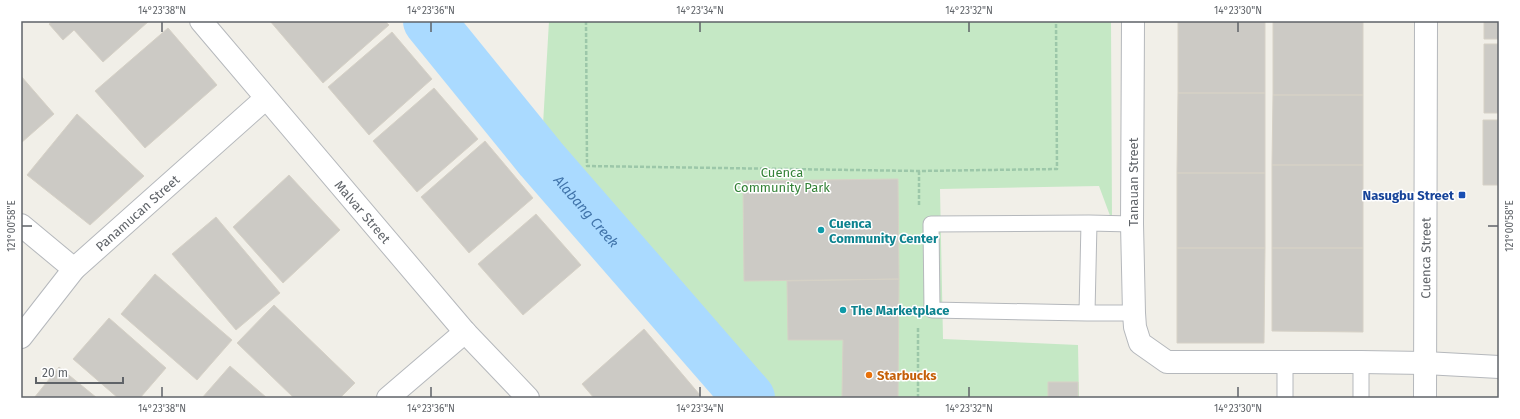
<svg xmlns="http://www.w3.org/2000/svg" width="1520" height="419" viewBox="0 0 1520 419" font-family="'Fira Sans',sans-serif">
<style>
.green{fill:#c5e8c5}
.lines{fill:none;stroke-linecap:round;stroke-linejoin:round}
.river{stroke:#aadaff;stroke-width:52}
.building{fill:#cccac5;stroke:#d6d1c6}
.service-casing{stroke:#b5b8bc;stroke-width:17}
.minor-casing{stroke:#b5b8bc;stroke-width:24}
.tertiary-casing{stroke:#b5b8bc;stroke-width:24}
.path{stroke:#9cc7a9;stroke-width:2.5;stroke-dasharray:4 2;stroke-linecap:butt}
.service{stroke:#fff;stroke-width:15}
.minor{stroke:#fff;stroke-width:22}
.tertiary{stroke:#fff;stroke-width:22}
.ticks{fill:none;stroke:#5f6368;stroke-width:1.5}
.transit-dot{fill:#1a4fb4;stroke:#fff;stroke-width:1.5}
.culture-dot{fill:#0f9aa8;stroke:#fff;stroke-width:1.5}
.food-dot{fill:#e8710a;stroke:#fff;stroke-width:1.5}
.labels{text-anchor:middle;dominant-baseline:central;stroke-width:3;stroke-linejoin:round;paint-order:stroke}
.park-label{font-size:13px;fill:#348238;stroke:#fff}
.street-label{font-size:13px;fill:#5f6368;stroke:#fff}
.transit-label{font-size:13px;font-weight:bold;fill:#164399;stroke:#fff;text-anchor:end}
.culture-label{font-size:13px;font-weight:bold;fill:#0d838f;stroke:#fff;text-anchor:start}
.food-label{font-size:13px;font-weight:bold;fill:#c56008;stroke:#fff;text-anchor:start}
.water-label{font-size:14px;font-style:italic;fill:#4174aa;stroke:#fff}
.neatline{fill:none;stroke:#5f6368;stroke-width:1.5}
.ticks-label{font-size:10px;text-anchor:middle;fill:#5f6368}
</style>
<rect width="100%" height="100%" fill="#f1efe8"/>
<path class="green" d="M 549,21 L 1111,21 L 1112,221 L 1099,186 L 940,189 L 943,339 L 1078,345 L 1079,398 L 769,398 L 541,159 Z"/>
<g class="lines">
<path class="river" id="s1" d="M 429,21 L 541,159 L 749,398"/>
</g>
<path class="building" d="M 53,21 L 149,21 L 103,62 L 74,30 L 63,40 L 49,24 Z
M 270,21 L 385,21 L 389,25 L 323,83 Z
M 1178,21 L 1265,21 L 1265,93 L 1178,93 Z
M 1273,21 L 1363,21 L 1363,95 L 1273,95 Z
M 1484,21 L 1499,21 L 1499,39 L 1484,39 Z
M 168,28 L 217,85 L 145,148 L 95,91 Z
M 392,32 L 432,79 L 369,135 L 328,87 Z
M 1484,44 L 1499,44 L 1499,113 L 1484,113 Z
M 21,76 L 54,114 L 21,143 Z
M 434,88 L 478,139 L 417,192 L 373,141 Z
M 1178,93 L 1265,93 L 1265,173 L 1177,173 Z
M 1273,95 L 1363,95 L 1363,165 L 1272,165 Z
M 77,114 L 144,176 L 90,225 L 27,175 Z
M 1483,120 L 1499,120 L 1499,185 L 1483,185 Z
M 485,141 L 533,198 L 469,253 L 421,197 Z
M 1272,165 L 1363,165 L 1363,248 L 1272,248 Z
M 1177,173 L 1265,173 L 1265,248 L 1177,248 Z
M 289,175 L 340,230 L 283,283 L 233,227 Z
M 898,179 L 899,279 L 744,281 L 743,181 Z
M 536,214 L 581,265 L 523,315 L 478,264 Z
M 216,217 L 280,293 L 236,330 L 172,254 Z
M 1177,248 L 1265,248 L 1264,343 L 1177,343 Z
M 1272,248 L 1363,248 L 1363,332 L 1272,331 Z
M 155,274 L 232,340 L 197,380 L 121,314 Z
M 899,279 L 898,398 L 842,397 L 843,340 L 788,340 L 787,281 Z
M 274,305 L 355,383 L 340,398 L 294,398 L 237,343 Z
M 109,318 L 166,368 L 140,398 L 118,398 L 73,359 Z
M 644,329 L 700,395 L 697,398 L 594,398 L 582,384 Z
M 230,366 L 267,398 L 202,398 Z
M 59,367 L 97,398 L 34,398 Z
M 1048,382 L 1078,382 L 1078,398 L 1048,398 Z"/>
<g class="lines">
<defs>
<path id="service" d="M 1132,224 L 1089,223 L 931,224 L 932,310 L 1087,313 L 1134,313
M 1087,313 L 1089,223
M 1285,362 L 1285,398
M 1361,362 L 1361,398"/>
<g id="minor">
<path id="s2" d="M 201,21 L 465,332 L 528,398"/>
<path d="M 1133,21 L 1132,224 L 1134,313 L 1135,327 L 1140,343 L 1167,362 L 1361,362 L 1425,363 L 1499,367"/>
<path d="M 21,225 L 74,269"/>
<path id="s3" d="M 21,337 L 74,269 L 265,99"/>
<path d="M 388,398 L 465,332"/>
</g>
<g id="tertiary">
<path id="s4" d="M 1425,398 L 1426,21"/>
</g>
</defs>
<use href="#service" class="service-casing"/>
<use href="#minor" class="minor-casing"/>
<use href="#tertiary" class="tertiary-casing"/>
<path class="path" d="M 586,21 L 587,166 L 919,171 L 1057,169 L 1056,21
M 919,171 L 919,205
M 918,328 L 918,398"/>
<use href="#service" class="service"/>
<use href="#minor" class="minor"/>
<use href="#tertiary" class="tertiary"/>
</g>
<path class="ticks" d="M 162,22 L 162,32M 431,22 L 431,32M 700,22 L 700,32M 969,22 L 969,32M 1238,22 L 1238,32M 22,226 L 32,226M 1488,226 L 1498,226M 162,387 L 162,397M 431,387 L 431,397M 700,387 L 700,397M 969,387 L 969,397M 1238,387 L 1238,397"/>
<rect class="transit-dot" x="1458" y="191" width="8" height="8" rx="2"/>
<g class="culture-dot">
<circle cx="821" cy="230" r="4"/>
<circle cx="843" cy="310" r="4"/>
</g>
<circle class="food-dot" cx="869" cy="375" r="4"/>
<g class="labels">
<g class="park-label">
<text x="782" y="172">Cuenca<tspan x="782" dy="15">Community Park</tspan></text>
</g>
<g class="street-label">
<text transform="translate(1133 182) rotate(-90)">Tanauan Street</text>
<text stroke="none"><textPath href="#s2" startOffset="250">Malvar Street</textPath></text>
<text stroke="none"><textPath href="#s3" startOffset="171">Panamucan Street</textPath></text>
<text stroke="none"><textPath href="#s4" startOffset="140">Cuenca Street</textPath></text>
</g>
<g class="transit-label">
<text x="1454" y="195">Nasugbu Street</text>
</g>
<g class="culture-label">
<text x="829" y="223">Cuenca<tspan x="829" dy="15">Community Center</tspan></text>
<text x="851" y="310">The Marketplace</text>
</g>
<g class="food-label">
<text x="877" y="375">Starbucks</text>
</g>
<g class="water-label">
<text stroke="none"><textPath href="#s1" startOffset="247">Alabang Creek</textPath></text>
</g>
</g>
<rect width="1520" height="419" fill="none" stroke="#ffffff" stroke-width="44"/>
<path d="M36 377v6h87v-6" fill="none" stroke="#5f6368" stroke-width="2"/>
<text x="42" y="377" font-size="12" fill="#5f6368" stroke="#ffffff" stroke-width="3" paint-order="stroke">20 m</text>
<rect x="22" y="22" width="1476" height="375" class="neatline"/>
<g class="ticks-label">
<text x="162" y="14">14°23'38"N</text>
<text x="431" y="14">14°23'36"N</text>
<text x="700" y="14">14°23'34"N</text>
<text x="969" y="14">14°23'32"N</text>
<text x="1238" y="14">14°23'30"N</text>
<text transform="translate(1509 226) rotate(-90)" y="4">121°00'58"E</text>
<text transform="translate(11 226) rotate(-90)" y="4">121°00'58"E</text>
<text x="162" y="412">14°23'38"N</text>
<text x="431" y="412">14°23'36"N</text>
<text x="700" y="412">14°23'34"N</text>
<text x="969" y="412">14°23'32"N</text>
<text x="1238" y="412">14°23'30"N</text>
</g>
</svg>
